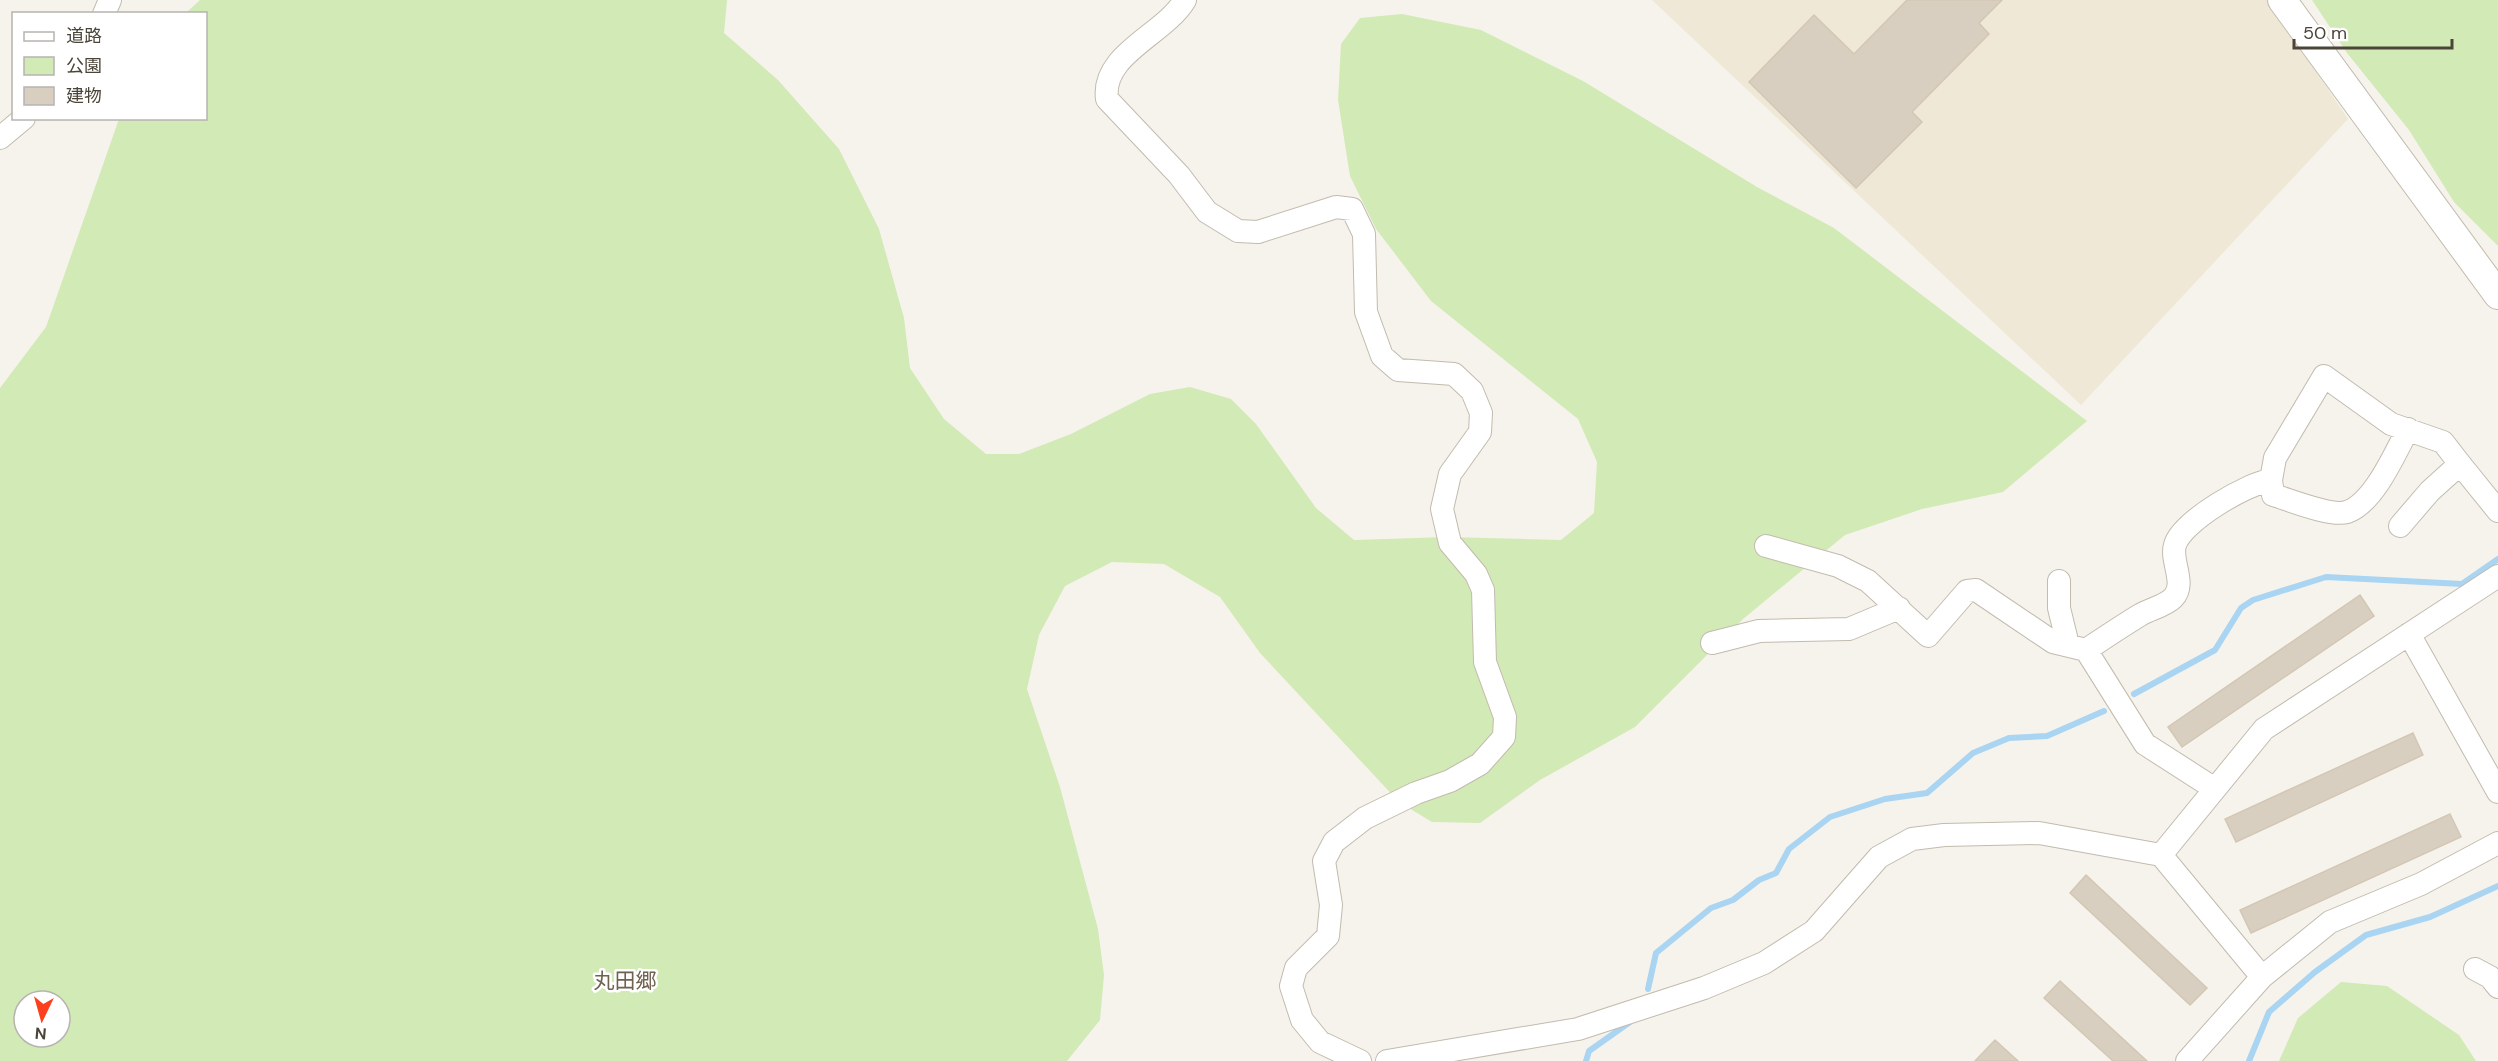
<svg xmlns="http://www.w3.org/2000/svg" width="2498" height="1061" viewBox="0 0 2498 1061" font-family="'DM Sans','Noto Sans JP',sans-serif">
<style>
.education{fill:#efe8d6}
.green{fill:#d2eab5;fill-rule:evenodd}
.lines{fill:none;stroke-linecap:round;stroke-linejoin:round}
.stream{stroke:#a9d4f2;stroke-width:6}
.building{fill:#d8cfc1;stroke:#d3c7b4;stroke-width:1.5}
.minor-casing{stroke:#c2bbae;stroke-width:24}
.tertiary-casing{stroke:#c2bbae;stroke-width:30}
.minor{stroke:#fff;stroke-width:22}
.tertiary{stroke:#fff;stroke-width:28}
.labels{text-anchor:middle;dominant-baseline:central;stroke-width:5;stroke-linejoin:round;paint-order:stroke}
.quarter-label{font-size:21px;fill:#6e6250;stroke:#fff}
</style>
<rect width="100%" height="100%" fill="#f6f3ec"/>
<path class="education" d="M 1652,0 L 2268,0 L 2348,119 L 2081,405 Z"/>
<path class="green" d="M 200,0 L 727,0 L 724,33 L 778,80 L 839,149 L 879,229 L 904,318 L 910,368 L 944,419 L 986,454 L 1019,454 L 1071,434 L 1150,394 L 1190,387 L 1231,399 L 1256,424 L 1316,508 L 1354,540 L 1447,537 L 1561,540 L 1594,513 L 1597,462 L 1578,419 L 1431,301 L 1376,229 L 1350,176 L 1338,100 L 1341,44 L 1360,18 L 1402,14 L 1481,30 L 1583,81 L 1757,187 L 1834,228 L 2087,421 L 2003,492 L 1922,509 L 1845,535 L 1743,619 L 1635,727 L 1540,780 L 1480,823 L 1432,822 L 1399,802 L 1260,653 L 1220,597 L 1164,564 L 1112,562 L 1065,586 L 1039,635 L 1027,689 L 1060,787 L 1098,929 L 1104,975 L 1100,1020 L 1067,1061 L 0,1061 L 0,388 L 46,327 L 119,119 L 206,118 L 206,14 L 186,13 ZM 24,1001 L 60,1001 L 60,1037 L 24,1037 Z
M 2312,0 L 2498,0 L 2498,246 L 2454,202 L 2409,130 L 2347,53 Z
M 2341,982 L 2387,986 L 2459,1035 L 2476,1061 L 2279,1061 L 2298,1018 Z"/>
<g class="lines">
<path class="stream" d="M 2134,694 L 2215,650 L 2241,608 L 2253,600 L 2326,577 L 2462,584 L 2498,559
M 1648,989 L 1656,953 L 1711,908 L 1733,900 L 1759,880 L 1776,873 L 1789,849 L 1830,817 L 1885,799 L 1927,793 L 1973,753 L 2009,738 L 2047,736 L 2104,711
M 1586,1061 L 1589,1051 L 1630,1022
M 2249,1061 L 2269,1012 L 2315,972 L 2366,935 L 2430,917 L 2498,886"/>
</g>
<path class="building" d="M 1907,0 L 2002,0 L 1979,23 L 1989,34 L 1912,112 L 1922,122 L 1856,188 L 1749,82 L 1814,15 L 1854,54 Z
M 2360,595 L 2374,616 L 2182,747 L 2168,727 Z
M 2413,733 L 2423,755 L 2236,842 L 2225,819 Z
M 2450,814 L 2461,837 L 2251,933 L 2240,910 Z
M 2086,875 L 2207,988 L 2190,1005 L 2070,893 Z
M 2060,981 L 2147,1061 L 2113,1061 L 2044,998 Z
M 1995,1040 L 2018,1061 L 1975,1061 Z"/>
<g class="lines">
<defs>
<path id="minor" d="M 1185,0 C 1164,35 1101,54 1107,99 L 1179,175 L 1207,212 L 1238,231 L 1258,232 L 1336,207 L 1352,209 L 1364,234 L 1366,312 L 1382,356 L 1398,370 L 1454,374 L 1472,391 L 1481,413 L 1480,432 L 1450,474 L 1442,509 L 1450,543 L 1476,574 L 1483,590 L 1485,662 L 1505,717 L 1504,737 L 1480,764 L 1450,781 L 1416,793 L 1365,818 L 1334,842 L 1324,861 L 1331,905 L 1328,936 L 1296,968 L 1291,986 L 1302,1020 L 1320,1042 L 1360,1061
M 104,14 L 110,0
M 0,138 L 24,118
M 2408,429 C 2395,453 2374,503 2347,512 C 2331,517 2290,500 2273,495 L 2271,480 L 2275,458 L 2324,376 L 2391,424 L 2443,442 L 2460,464
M 2400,526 L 2430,491 L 2460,464 L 2498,511
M 1766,546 L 1838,566 L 1868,581 L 1928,636 L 1967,591 L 1976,590 L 2053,642 L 2086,650 L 2145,744 L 2215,789
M 2059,581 L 2059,608 L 2068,645
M 2409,634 L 2498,792
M 1712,643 L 1759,631 L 1849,629 L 1899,608
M 2086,650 C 2104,638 2122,626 2140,615 C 2150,609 2165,606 2173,598 C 2187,584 2170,561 2175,545 C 2182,521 2248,483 2271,480
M 2161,855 L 2264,729 L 2498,576
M 2475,969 L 2490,977 L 2498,987
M 1387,1061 L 1578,1029 L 1704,988 L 1764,963 L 1814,931 L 1879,857 L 1912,839 L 1944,835 L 2039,833 L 2161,855 L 2262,977
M 2187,1061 L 2262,977 L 2330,922 L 2421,884 L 2498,843"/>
<path id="tertiary" d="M 2282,0 L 2498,295"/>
</defs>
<use href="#minor" class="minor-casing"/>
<use href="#tertiary" class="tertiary-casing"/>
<use href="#minor" class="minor"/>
<use href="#tertiary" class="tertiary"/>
</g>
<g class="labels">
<g class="quarter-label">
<text x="625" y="981">丸田郷</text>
</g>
</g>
<rect x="12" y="12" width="195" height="108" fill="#ffffff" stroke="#b7b4b0" stroke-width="1.5"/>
<rect x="24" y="32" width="30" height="9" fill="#ffffff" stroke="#b7b4b0" stroke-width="1.5"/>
<text x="66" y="42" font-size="18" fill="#4b4439">道路</text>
<rect x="24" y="57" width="30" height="18" fill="#d2eab5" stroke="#b7b4b0" stroke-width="1.5"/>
<text x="66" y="72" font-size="18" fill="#4b4439">公園</text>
<rect x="24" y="87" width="30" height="18" fill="#d8cfc1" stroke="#b7b4b0" stroke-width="1.5"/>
<text x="66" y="102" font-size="18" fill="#4b4439">建物</text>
<g transform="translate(42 1019) rotate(185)"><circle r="28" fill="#ffffff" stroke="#b7b4b0" stroke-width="1.5"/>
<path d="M0-4.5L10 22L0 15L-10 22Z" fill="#fc3f1d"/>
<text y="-9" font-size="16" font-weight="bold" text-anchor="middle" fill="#4b4439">N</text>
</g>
<path d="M2294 39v9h158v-9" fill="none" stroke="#4b4439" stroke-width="3"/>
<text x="2303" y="39" font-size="18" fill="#4b4439" stroke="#ffffff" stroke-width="4.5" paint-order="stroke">50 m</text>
</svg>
